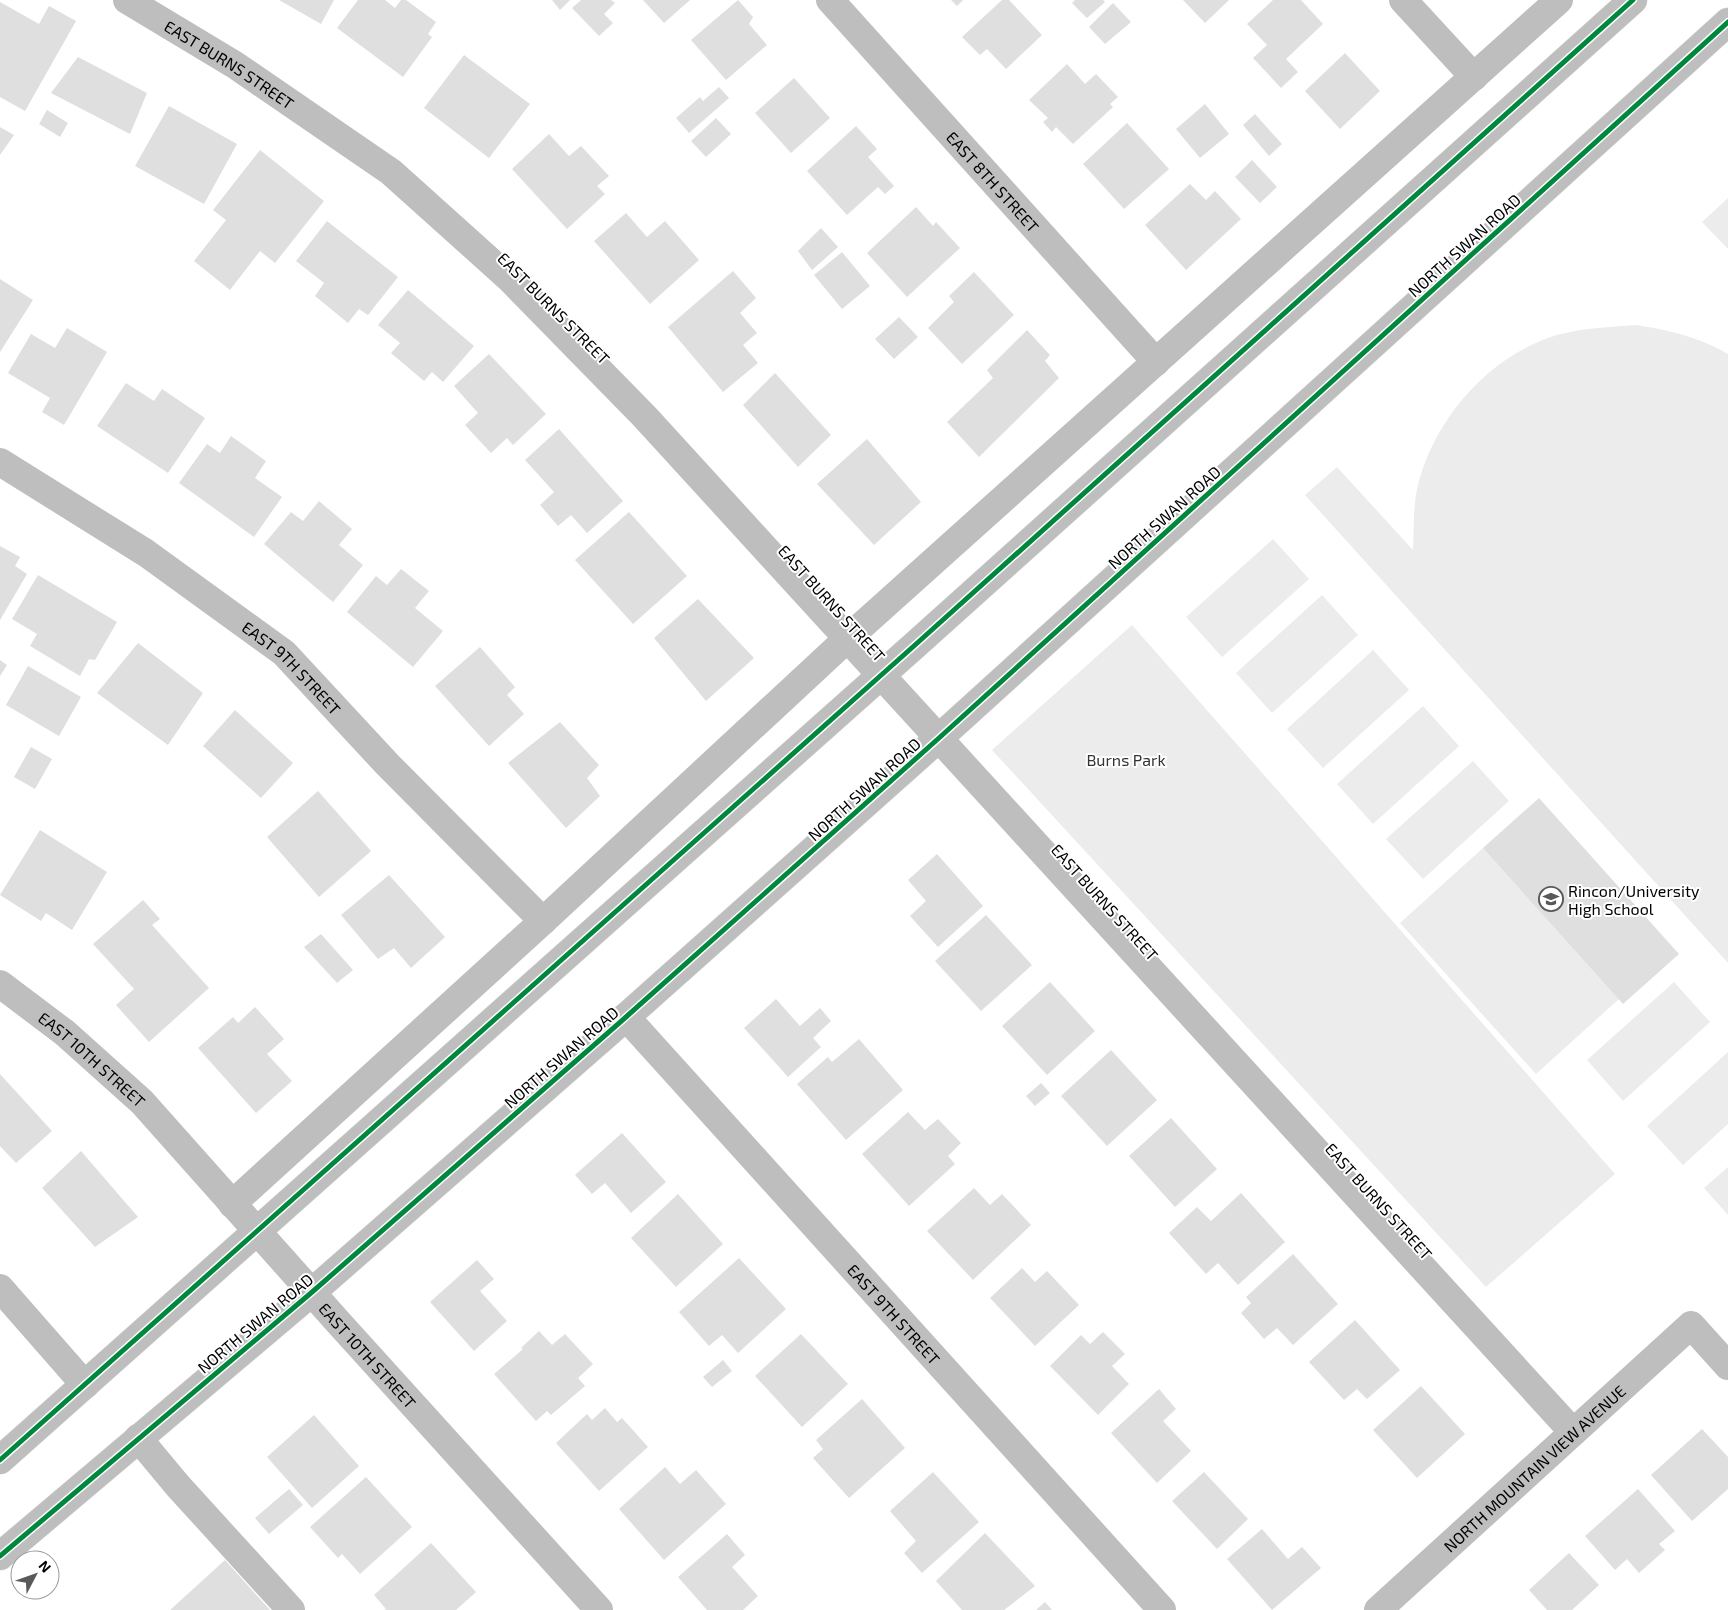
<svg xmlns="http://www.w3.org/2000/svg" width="1728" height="1610" viewBox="0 0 1728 1610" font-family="'Exo 2',sans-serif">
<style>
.green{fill:#ececec}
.building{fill:#dfdfdf}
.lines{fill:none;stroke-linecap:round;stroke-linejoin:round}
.major-casing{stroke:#dbdbdb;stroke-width:29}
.minor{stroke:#bebebe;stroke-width:28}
.major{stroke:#bebebe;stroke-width:28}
.cycleway-casing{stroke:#fff;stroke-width:8}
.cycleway{stroke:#00873e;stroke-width:5}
.labels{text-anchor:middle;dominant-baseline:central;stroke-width:4;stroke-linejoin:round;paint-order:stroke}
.street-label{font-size:16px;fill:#000;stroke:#fff}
.park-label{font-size:16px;fill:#333;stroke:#fff}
.poi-label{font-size:16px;fill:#000;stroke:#fff;text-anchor:start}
</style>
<rect width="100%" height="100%" fill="#fff"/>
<path class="green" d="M 1728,198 L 1728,249 L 1702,222 Z
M 1636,325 C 1669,330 1699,337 1728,354 L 1728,963 L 1305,495 L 1337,467 L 1413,550 C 1414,530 1413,509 1417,489 C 1433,420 1488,356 1557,335 C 1583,328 1609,327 1636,325 Z
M 1273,539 L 1309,579 L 1222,657 L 1186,617 Z
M 1322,595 L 1358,635 L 1272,713 L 1236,673 Z
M 1132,625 L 1615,1174 L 1486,1287 L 992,750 Z
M 1373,650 L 1409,690 L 1323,768 L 1287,729 Z
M 1423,706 L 1459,746 L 1373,824 L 1337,784 Z
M 1473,761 L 1509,801 L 1423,879 L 1386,839 Z
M 1483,848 L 1619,999 L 1536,1074 L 1400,923 Z
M 1674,982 L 1710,1022 L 1623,1101 L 1587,1060 Z
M 1728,1052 L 1728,1124 L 1683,1165 L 1647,1126 Z
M 1728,1167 L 1728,1215 L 1704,1188 Z"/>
<path class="building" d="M 279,0 L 334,0 L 321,24 Z
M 358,0 L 385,0 L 395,8 L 401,0 L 406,0 L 436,22 L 428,34 L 432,37 L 403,77 L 337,28 Z
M 552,0 L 570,0 L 560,10 Z
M 581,0 L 611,0 L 615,3 L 604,14 L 613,23 L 599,36 L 572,8 Z
M 643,0 L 690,0 L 664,23 Z
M 738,0 L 753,17 L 749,24 L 767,45 L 726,80 L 691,40 Z
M 951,0 L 963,0 L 957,6 Z
M 1002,0 L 1009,0 L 1042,35 L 1006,69 L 987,49 L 980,55 L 962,37 Z
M 1075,0 L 1103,0 L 1105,2 L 1087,18 L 1072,3 Z
M 1183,0 L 1229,0 L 1205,23 Z
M 1273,0 L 1301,0 L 1323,24 L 1286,59 L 1298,72 L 1281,88 L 1253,58 L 1267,45 L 1247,24 Z
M 0,2 L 39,24 L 49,6 L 76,21 L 25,111 L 0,97 Z
M 1113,3 L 1131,22 L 1105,44 L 1089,27 Z
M 1345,53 L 1380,91 L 1340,129 L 1305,91 Z
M 464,55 L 530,104 L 489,158 L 424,108 Z
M 78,57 L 147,93 L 130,134 L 51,93 Z
M 1067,64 L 1085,84 L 1096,74 L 1118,97 L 1110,104 L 1113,107 L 1073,144 L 1056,127 L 1052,132 L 1043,122 L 1048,118 L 1029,100 Z
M 794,78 L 830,118 L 791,153 L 755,113 Z
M 719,87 L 729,98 L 689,133 L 676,118 L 700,97 L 703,101 Z
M 1205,104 L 1229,134 L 1200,158 L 1176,129 Z
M 169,106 L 237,144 L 204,204 L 135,166 Z
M 47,110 L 68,123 L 60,137 L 39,124 Z
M 1255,114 L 1282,144 L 1269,156 L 1243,125 Z
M 716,118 L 731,134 L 706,157 L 691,141 Z
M 1127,123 L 1169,169 L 1124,209 L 1083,164 Z
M 856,126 L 877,149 L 868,157 L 894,186 L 885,194 L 878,187 L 847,215 L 807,171 Z
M 0,127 L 14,135 L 0,155 Z
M 549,134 L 569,156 L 581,146 L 609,176 L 597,186 L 605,194 L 567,229 L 512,169 Z
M 260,150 L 324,201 L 275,263 L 260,251 L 230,290 L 194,261 L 226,220 L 213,210 Z
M 1252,160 L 1277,187 L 1260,203 L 1235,177 Z
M 1190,184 L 1206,200 L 1215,191 L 1241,219 L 1186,270 L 1145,225 Z
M 916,207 L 933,226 L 936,222 L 960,248 L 907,297 L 867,253 Z
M 626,213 L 647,237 L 665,221 L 699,260 L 650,304 L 594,241 Z
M 327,221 L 398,277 L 368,315 L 359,309 L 348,323 L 315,296 L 324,283 L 296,261 Z
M 821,228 L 838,247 L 812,270 L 798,251 Z
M 842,252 L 870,286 L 842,309 L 814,275 Z
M 733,271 L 756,298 L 740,313 L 757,333 L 743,345 L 758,363 L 723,392 L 668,327 Z
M 974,272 L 1014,315 L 962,364 L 928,328 L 954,302 L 949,296 Z
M 0,279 L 33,300 L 0,352 Z
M 408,290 L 474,346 L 443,382 L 432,372 L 424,381 L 391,353 L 400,343 L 378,325 Z
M 899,317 L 918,337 L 894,359 L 875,339 Z
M 67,328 L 107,352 L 64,425 L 42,412 L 50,398 L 8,373 L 31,334 L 55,348 Z
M 1027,330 L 1050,355 L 1045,361 L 1059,378 L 979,457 L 947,422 L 993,378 L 987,370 Z
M 489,354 L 546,414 L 513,445 L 507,438 L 491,453 L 465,425 L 478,413 L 454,386 Z
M 775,373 L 831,435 L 798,467 L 743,405 Z
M 126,383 L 154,401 L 162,389 L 205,418 L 168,473 L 97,426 Z
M 559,429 L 623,501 L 587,533 L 571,515 L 558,526 L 540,505 L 554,492 L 525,460 Z
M 231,436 L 266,461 L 255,478 L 282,497 L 254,537 L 179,483 L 207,444 L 220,453 Z
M 867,439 L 921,502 L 874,545 L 817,484 Z
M 319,501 L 352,529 L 339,545 L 363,565 L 333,602 L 264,544 L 291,512 L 303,521 Z
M 629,512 L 687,576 L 633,624 L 575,560 Z
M 0,546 L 20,557 L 15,566 L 27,574 L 0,620 Z
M 401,569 L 429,591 L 415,608 L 443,631 L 413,667 L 347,612 L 376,576 L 387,585 Z
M 38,575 L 117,622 L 95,660 L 89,659 L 80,676 L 30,646 L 37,634 L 12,619 Z
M 698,599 L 754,658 L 706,701 L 654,638 Z
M 138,643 L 203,693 L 168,745 L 97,693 Z
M 480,647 L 515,687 L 507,695 L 524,714 L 489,746 L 435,686 Z
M 0,660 L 7,665 L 0,676 Z
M 28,666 L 81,697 L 59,736 L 6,705 Z
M 235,710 L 293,763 L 261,798 L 203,746 Z
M 560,722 L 599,765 L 587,778 L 600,796 L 566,828 L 508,763 Z
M 31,747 L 52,759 L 35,789 L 14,777 Z
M 318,791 L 371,851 L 319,897 L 267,837 Z
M 1539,798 L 1679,954 L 1623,1004 L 1483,848 Z
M 40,830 L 107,872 L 72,930 L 46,913 L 41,921 L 0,895 Z
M 937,854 L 983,906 L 938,947 L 910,916 L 926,901 L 908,880 Z
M 389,875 L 445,937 L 411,968 L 394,948 L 378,959 L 341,915 Z
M 143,900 L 160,919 L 152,925 L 209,988 L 149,1042 L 116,1005 L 134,989 L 93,944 Z
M 986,915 L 1032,965 L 981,1011 L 935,961 Z
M 321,934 L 353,970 L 337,983 L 304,947 Z
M 1050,982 L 1095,1031 L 1047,1075 L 1002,1026 Z
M 776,999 L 800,1026 L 820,1008 L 831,1021 L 813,1038 L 821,1047 L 788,1077 L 744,1028 Z
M 255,1007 L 284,1039 L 267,1054 L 292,1081 L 256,1113 L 198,1048 L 233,1017 L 238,1023 Z
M 859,1039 L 903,1090 L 846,1140 L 797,1084 L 828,1057 L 832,1062 Z
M 1111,1050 L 1157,1100 L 1107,1146 L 1061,1096 Z
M 0,1074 L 52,1131 L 16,1163 L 0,1146 Z
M 1041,1083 L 1050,1093 L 1035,1106 L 1026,1096 Z
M 908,1112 L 925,1130 L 938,1119 L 961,1143 L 948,1156 L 955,1164 L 909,1206 L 862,1154 Z
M 1171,1118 L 1217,1169 L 1175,1207 L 1129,1156 Z
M 622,1133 L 666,1182 L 631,1213 L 605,1183 L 592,1194 L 575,1175 Z
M 81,1151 L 138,1217 L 95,1247 L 42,1188 Z
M 974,1188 L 990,1205 L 1002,1194 L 1031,1225 L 973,1280 L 927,1231 Z
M 1241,1193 L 1285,1242 L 1238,1285 L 1218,1263 L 1206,1274 L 1169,1233 L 1197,1207 L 1211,1221 Z
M 678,1194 L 723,1244 L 676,1287 L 631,1238 Z
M 1293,1254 L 1338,1304 L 1293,1345 L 1277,1328 L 1264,1339 L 1241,1313 L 1251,1303 L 1246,1297 Z
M 739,1258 L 786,1309 L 738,1353 L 722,1335 L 709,1346 L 679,1312 Z
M 477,1260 L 494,1279 L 480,1291 L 507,1321 L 474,1351 L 430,1302 Z
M 1022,1268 L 1035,1282 L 1047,1271 L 1079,1305 L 1035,1346 L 990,1298 Z
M 1355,1320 L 1400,1370 L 1367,1399 L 1357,1389 L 1344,1400 L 1309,1362 Z
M 539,1331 L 552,1345 L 565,1334 L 593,1364 L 578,1378 L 585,1386 L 551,1415 L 547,1411 L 536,1421 L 494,1374 L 523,1349 L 521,1348 Z
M 1103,1332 L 1125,1354 L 1112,1366 L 1129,1384 L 1098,1415 L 1050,1366 L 1081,1335 L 1090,1344 Z
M 801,1334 L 848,1384 L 802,1427 L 755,1376 Z
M 723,1360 L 732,1371 L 712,1387 L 703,1377 Z
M 1421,1386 L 1465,1434 L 1417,1478 L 1373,1430 Z
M 1159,1389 L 1176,1409 L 1163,1421 L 1191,1451 L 1157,1483 L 1111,1433 Z
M 862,1399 L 905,1448 L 849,1498 L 813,1458 L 823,1449 L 816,1440 Z
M 605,1408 L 617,1422 L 622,1418 L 648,1447 L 599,1491 L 556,1443 L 587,1414 L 592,1420 Z
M 314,1415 L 359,1466 L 312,1508 L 267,1457 Z
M 1702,1429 L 1728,1457 L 1728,1489 L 1692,1521 L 1651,1475 Z
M 665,1467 L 680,1484 L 696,1470 L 726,1504 L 664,1560 L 619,1509 Z
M 933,1472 L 979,1522 L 922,1573 L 904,1553 L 916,1541 L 890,1511 Z
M 1204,1472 L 1248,1519 L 1217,1549 L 1172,1501 Z
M 366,1477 L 412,1527 L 360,1574 L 342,1554 L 338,1558 L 310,1527 Z
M 289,1489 L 303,1505 L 269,1534 L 255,1518 Z
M 1638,1489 L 1675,1531 L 1659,1544 L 1665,1550 L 1639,1573 L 1627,1559 L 1615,1570 L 1585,1536 Z
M 1262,1529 L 1288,1559 L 1302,1547 L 1321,1568 L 1272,1610 L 1227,1559 Z
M 985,1533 L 1035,1586 L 1004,1610 L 962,1610 L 936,1581 Z
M 727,1534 L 745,1555 L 732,1567 L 758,1596 L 743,1610 L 707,1610 L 678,1577 Z
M 431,1543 L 476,1592 L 456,1610 L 384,1610 L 386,1609 L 374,1595 Z
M 1569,1553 L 1599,1585 L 1572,1610 L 1547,1610 L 1529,1590 Z
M 225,1560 L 270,1610 L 170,1610 Z
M 1045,1602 L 1052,1610 L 1036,1610 Z"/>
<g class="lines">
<defs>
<path id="major" d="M 0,1460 L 915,645 L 1633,0
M 0,1556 L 311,1293 L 626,1017 L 939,738 L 1728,22"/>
</defs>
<use href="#major" class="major-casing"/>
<g class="minor">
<path id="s1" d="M 127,0 L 235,65 L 391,172 L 509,278 L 645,417 L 1573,1432"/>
<path id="s2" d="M 830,0 L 1156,362"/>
<path d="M 1403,0 L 1474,77"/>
<path id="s3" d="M 0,462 L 146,553 L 284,653 L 388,765 L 543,921"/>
<path id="s4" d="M 0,984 L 65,1033 L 142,1102 L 338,1322 L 599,1610"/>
<path id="s5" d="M 626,1017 L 1162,1610"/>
<path d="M 232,1204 L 543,921 L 848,638 L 1559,0"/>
<path d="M 0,1288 L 85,1385"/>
<path d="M 138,1438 L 178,1486 L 291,1610"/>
<path id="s6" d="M 1378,1610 L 1691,1325 L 1728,1366"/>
</g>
<use href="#major" class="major"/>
<defs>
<path id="cycleway" d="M 0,1460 L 915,645 L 1633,0
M 0,1556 L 311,1293 L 626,1017 L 939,738 L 1728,22"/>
</defs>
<use href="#cycleway" class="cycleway-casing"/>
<use href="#cycleway" class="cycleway"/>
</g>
<defs>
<symbol id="school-ring" viewBox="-11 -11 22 22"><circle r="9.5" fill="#fff" stroke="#595959" stroke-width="1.5"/><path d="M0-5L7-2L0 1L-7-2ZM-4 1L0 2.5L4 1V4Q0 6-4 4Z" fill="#595959"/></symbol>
</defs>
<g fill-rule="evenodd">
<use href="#school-ring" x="1537" y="885" width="28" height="28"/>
</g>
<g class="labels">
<g class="street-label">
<text stroke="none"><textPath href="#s1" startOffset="121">EAST BURNS STREET</textPath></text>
<text stroke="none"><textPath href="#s2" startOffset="244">EAST 8TH STREET</textPath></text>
<text transform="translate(1464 245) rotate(-42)">NORTH SWAN ROAD</text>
<text transform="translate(554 308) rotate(45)">EAST BURNS STREET</text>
<text transform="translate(1164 517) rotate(-42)">NORTH SWAN ROAD</text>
<text transform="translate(832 603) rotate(48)">EAST BURNS STREET</text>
<text stroke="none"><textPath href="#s3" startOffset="358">EAST 9TH STREET</textPath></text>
<text transform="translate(864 789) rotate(-42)">NORTH SWAN ROAD</text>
<text transform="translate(1105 902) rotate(48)">EAST BURNS STREET</text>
<text transform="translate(561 1057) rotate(-41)">NORTH SWAN ROAD</text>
<text stroke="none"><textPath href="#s4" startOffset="119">EAST 10TH STREET</textPath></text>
<text transform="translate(1379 1201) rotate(48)">EAST BURNS STREET</text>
<text stroke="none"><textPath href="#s5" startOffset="400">EAST 9TH STREET</textPath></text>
<text transform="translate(255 1323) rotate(-40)">NORTH SWAN ROAD</text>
<text stroke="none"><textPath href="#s4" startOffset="524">EAST 10TH STREET</textPath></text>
<text stroke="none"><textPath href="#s6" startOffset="211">NORTH MOUNTAIN VIEW AVENUE</textPath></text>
</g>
<g class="park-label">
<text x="1126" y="759">Burns Park</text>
</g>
<g class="poi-label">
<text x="1568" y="890">Rincon/University<tspan x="1568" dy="18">High School</tspan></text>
</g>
</g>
<g transform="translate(35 1575) rotate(49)"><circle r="24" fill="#ffffff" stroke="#999999"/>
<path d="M0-4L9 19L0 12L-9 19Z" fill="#595959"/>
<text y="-8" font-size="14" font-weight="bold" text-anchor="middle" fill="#000000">N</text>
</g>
</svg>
